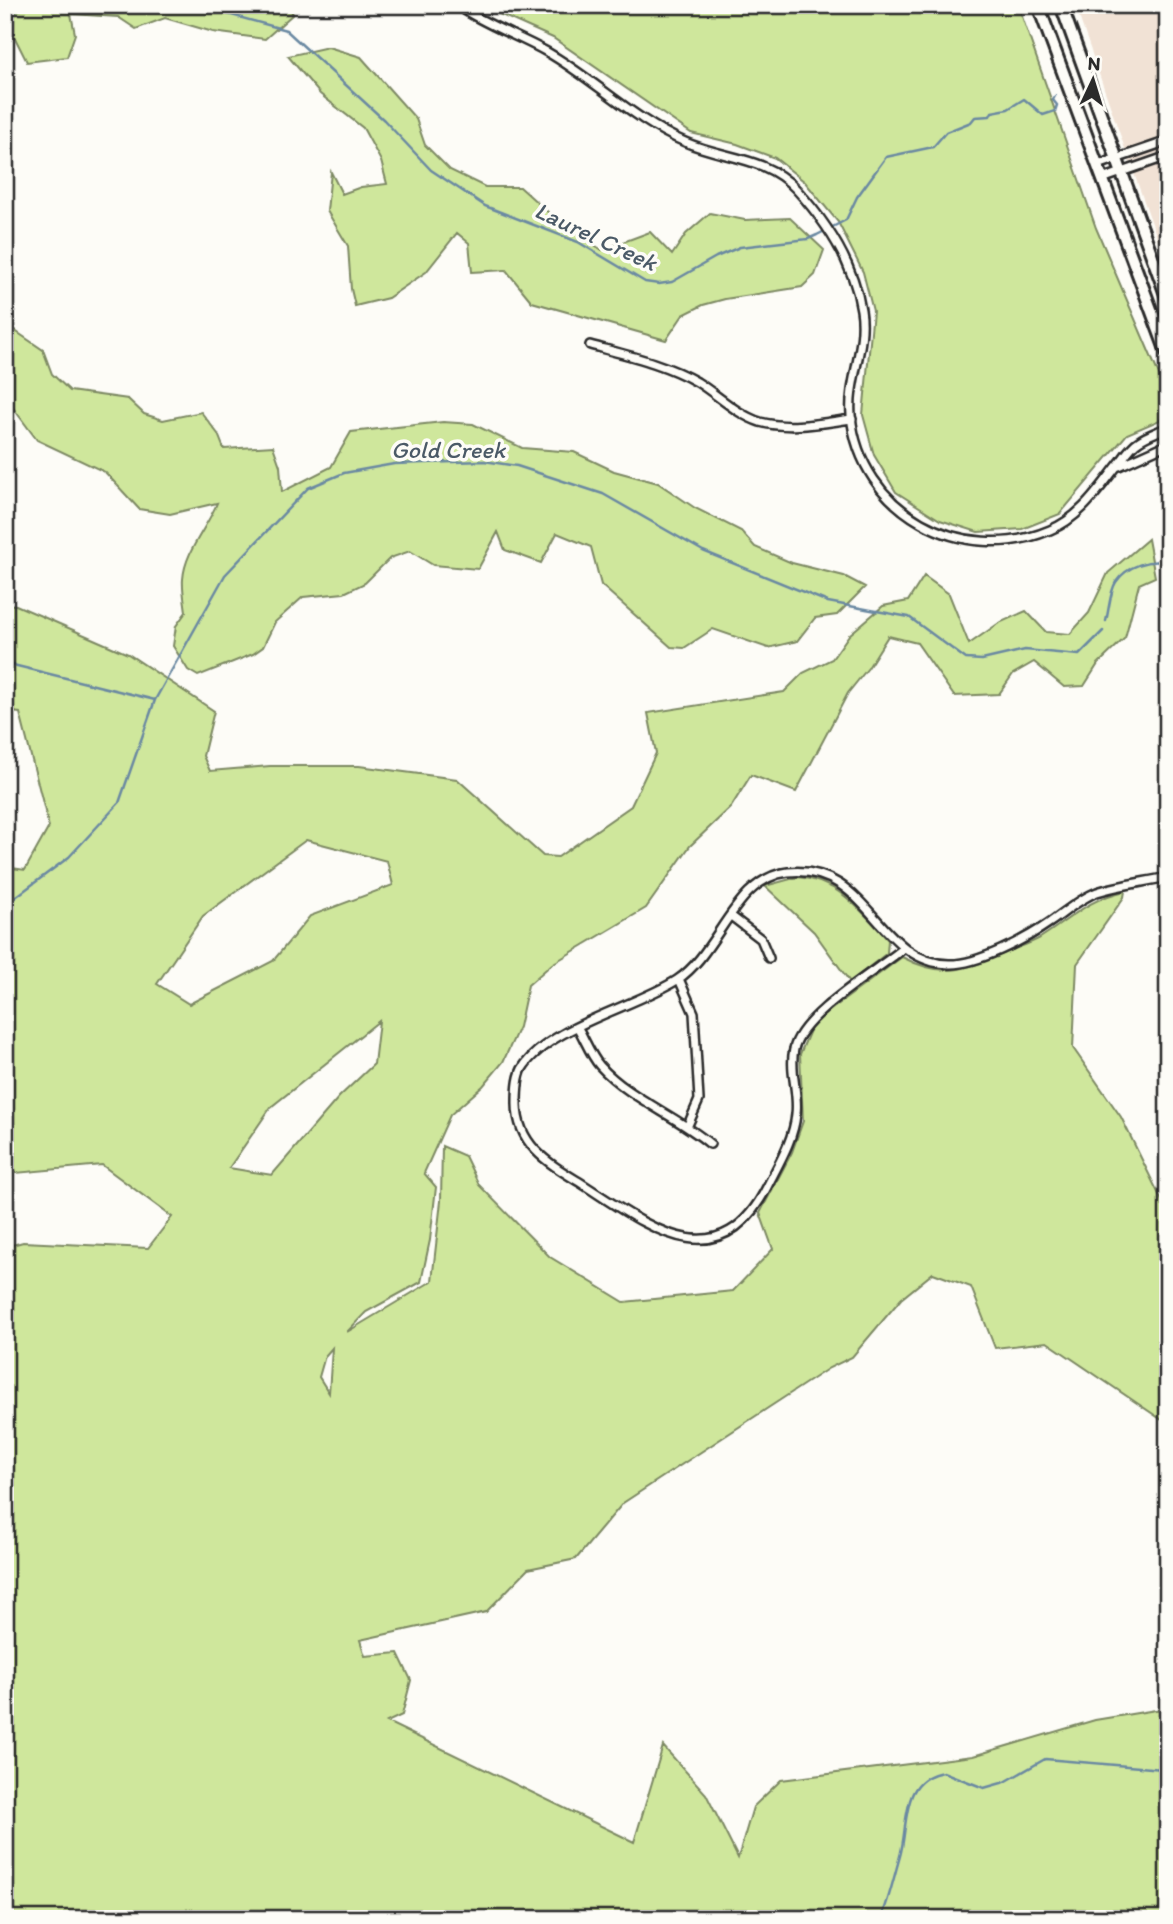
<svg xmlns="http://www.w3.org/2000/svg" width="1173" height="1924" viewBox="0 0 1173 1924" font-family="Itim,sans-serif">
<style>
.built{fill:#f1e2d5}
.green{fill:#cfe79c;stroke:#7d8964;stroke-width:2;fill-rule:evenodd}
.lines{fill:none;stroke-linecap:round;stroke-linejoin:round}
.stream{stroke:#6b89a2;stroke-width:2.5}
.minor-casing{stroke:#2b2b2b;stroke-width:12}
.secondary-casing{stroke:#2b2b2b;stroke-width:16}
.minor{stroke:#fdfcf7;stroke-width:7}
.secondary{stroke:#fdfcf7;stroke-width:10}
.labels{text-anchor:middle;dominant-baseline:central;stroke-width:7;stroke-linejoin:round;paint-order:stroke}
.water-label{font-size:24px;font-style:italic;fill:#4b5a67;stroke:#fdfcf7}
</style>
<rect width="100%" height="100%" fill="#fdfcf7"/>
<filter id="ink" filterUnits="userSpaceOnUse"><feTurbulence type="fractalNoise" baseFrequency=".0143" numOctaves="2"/><feDisplacementMap in="SourceGraphic" scale="14" xChannelSelector="R" yChannelSelector="G"/><feConvolveMatrix kernelMatrix="1 2 1 2 8 2 1 2 1" color-interpolation-filters="sRGB"/></filter>
<g filter="url(#ink)">
<path class="built" d="M 1075,5 L 1168,5 L 1168,149 L 1130,163 Z
M 1168,152 L 1168,268 L 1131,165 Z"/>
<path class="green" d="M 5,5 L 288,5 L 293,14 L 265,39 L 213,32 L 165,18 L 136,29 L 118,17 L 71,14 L 75,34 L 67,57 L 27,62 L 15,38 L 5,41 Z
M 479,5 L 1018,5 L 1096,228 L 1168,396 L 1167,412 L 1160,420 L 1127,434 L 1060,514 L 1022,529 L 978,532 L 940,520 L 896,492 L 874,455 L 863,415 L 873,311 L 863,272 L 838,222 L 805,182 L 775,158 L 737,144 L 691,133 L 553,38 Z
M 328,47 L 361,57 L 416,119 L 425,145 L 450,170 L 485,187 L 520,187 L 560,223 L 602,250 L 650,232 L 672,255 L 686,234 L 710,213 L 745,220 L 790,218 L 824,250 L 815,275 L 802,287 L 725,299 L 703,305 L 683,315 L 666,340 L 532,302 L 506,270 L 472,272 L 469,243 L 457,233 L 426,272 L 388,298 L 355,306 L 351,289 L 348,246 L 327,211 L 331,172 L 342,194 L 361,187 L 387,184 L 381,161 L 363,128 L 320,94 L 288,56 Z
M 5,324 L 43,350 L 52,374 L 70,391 L 128,399 L 144,414 L 163,420 L 201,412 L 218,434 L 224,449 L 273,446 L 280,466 L 282,492 L 331,467 L 351,432 L 443,422 L 473,424 L 522,448 L 574,452 L 614,471 L 658,483 L 695,508 L 741,531 L 755,547 L 792,563 L 844,576 L 865,587 L 837,615 L 815,618 L 797,641 L 768,648 L 713,629 L 684,648 L 671,647 L 601,585 L 591,547 L 557,533 L 541,563 L 505,550 L 498,532 L 478,569 L 433,565 L 410,551 L 390,558 L 365,583 L 344,593 L 303,597 L 275,622 L 263,647 L 253,654 L 198,676 L 188,670 L 173,646 L 176,626 L 186,612 C 185,602 182,589 183,579 C 185,551 207,528 217,503 L 170,514 L 139,509 L 105,472 L 37,440 L 5,397 Z
M 1148,539 L 1155,577 L 1139,584 L 1125,638 L 1098,664 L 1084,686 L 1064,687 L 1034,662 L 1013,674 L 999,694 L 954,696 L 917,643 L 888,636 L 868,668 L 848,693 L 796,792 L 751,775 L 731,807 L 690,846 L 646,908 L 552,964 L 528,985 L 519,1027 L 503,1062 L 483,1086 L 450,1115 L 424,1173 L 436,1187 L 430,1240 L 421,1282 L 366,1312 L 347,1332 L 432,1281 L 441,1201 L 442,1146 L 465,1156 L 479,1185 L 550,1257 L 624,1302 L 733,1291 L 773,1249 L 760,1213 L 792,1152 L 803,1121 L 800,1054 L 813,1023 L 902,957 C 944,979 964,970 1005,953 C 1016,948 1029,944 1040,938 C 1072,918 1086,900 1125,891 L 1124,897 L 1077,964 L 1073,1048 L 1121,1117 L 1168,1213 L 1168,1420 L 1165,1422 L 1047,1342 L 995,1348 L 971,1287 L 933,1273 L 901,1299 L 852,1357 L 829,1368 L 623,1503 L 576,1559 L 528,1569 L 486,1612 L 360,1640 L 365,1656 L 398,1653 L 411,1680 L 402,1715 L 387,1722 L 634,1842 L 663,1746 L 706,1794 L 738,1858 L 753,1807 L 781,1780 L 973,1756 L 1095,1720 L 1168,1708 L 1168,1919 L 5,1919 L 5,1247 L 23,1242 L 148,1248 L 172,1217 L 102,1165 L 5,1174 L 5,867 L 25,870 L 49,827 L 20,713 L 5,711 L 5,604 L 16,605 L 128,654 L 214,711 L 203,756 L 210,771 L 270,766 L 359,766 L 457,779 L 543,856 L 558,857 L 631,806 L 656,753 L 648,713 L 784,692 L 803,673 L 832,659 L 849,635 L 883,606 L 908,601 L 924,576 L 949,594 L 969,644 L 999,623 L 1026,611 L 1046,632 L 1070,634 L 1089,613 L 1108,573 ZM 306,840 L 387,861 L 393,885 L 310,916 L 273,961 L 189,1004 L 157,984 L 203,916 ZM 379,1021 L 374,1064 L 339,1097 L 272,1175 L 229,1168 L 271,1107 ZM 332,1348 L 329,1393 L 319,1377 L 325,1356 Z
M 798,877 C 840,881 861,911 888,940 L 887,953 L 850,982 L 814,932 L 765,886 Z"/>
<g class="lines">
<path class="stream" d="M 195,5 L 286,30 L 384,120 L 431,170 L 485,206 L 578,242 L 645,282 L 659,284 L 672,282 L 716,257 L 740,247 L 808,239 L 817,235 L 846,220 L 857,197 L 886,157 L 933,147 L 946,132 L 971,122 L 975,117 L 990,116 L 992,112 L 1008,109 L 1024,99 L 1043,115 L 1055,111 L 1057,105 L 1053,100 L 1055,96
M 5,15 L 32,5
M 1106,621 C 1109,610 1110,591 1116,582 C 1127,566 1150,558 1168,563
M 5,663 L 155,700
M 5,905 L 69,857 L 119,803 L 155,700 L 225,575 L 308,488 L 344,473 L 394,464 L 484,461 L 517,466 L 603,494 L 703,551 L 828,602 L 909,617 L 966,659 L 982,660 L 1025,650 L 1079,655 L 1103,631
M 881,1919 C 889,1899 894,1877 900,1856 C 909,1824 900,1779 943,1772 L 984,1788 L 1005,1782 L 1045,1759 L 1163,1769 L 1168,1767"/>
<defs>
<path id="minor" d="M 457,5 C 485,25 517,35 547,52 C 594,79 635,121 685,142 C 724,159 765,156 796,189 C 828,224 854,264 861,310 C 867,345 848,380 851,415 C 860,512 963,567 1050,530 C 1082,517 1100,487 1121,461 C 1126,454 1132,445 1139,441 C 1147,435 1158,432 1168,427
M 1098,165 L 1168,141
M 1102,179 L 1168,156
M 590,345 C 626,355 664,363 697,382 C 718,395 736,414 760,422 C 790,430 822,423 852,419
M 1119,466 L 1168,444
M 731,916 L 761,939 L 769,958
M 904,948 C 876,971 801,1015 794,1049 C 789,1070 799,1093 796,1114 C 794,1139 778,1165 767,1187 C 718,1284 645,1224 581,1183 C 550,1164 517,1146 517,1104 C 517,1093 517,1079 522,1069 C 547,1027 635,1007 677,980 C 719,953 734,878 788,872 C 868,863 878,963 949,964 C 977,965 1026,939 1049,923 C 1064,913 1079,899 1097,892 C 1119,885 1145,882 1168,877
M 679,979 L 694,1013 L 699,1100 L 688,1125
M 578,1028 C 585,1040 591,1056 600,1066 C 630,1099 676,1115 710,1144"/>
<path id="secondary" d="M 1038,5 L 1168,355
M 1061,5 L 1168,300"/>
</defs>
<use href="#minor" class="minor-casing"/>
<use href="#secondary" class="secondary-casing"/>
<use href="#minor" class="minor"/>
<use href="#secondary" class="secondary"/>
</g>
</g>
<g class="labels">
<g class="water-label">
<text transform="translate(596 236) rotate(25)">Laurel Creek</text>
<text x="448" y="449">Gold Creek</text>
</g>
</g>
<rect width="1173" height="1924" fill="none" stroke="#fdfcf7" stroke-width="28"/>
<rect x="14" y="14" width="1145" height="1896" fill="none" stroke="#2b2b2b" stroke-width="2.5" filter="url(#ink)"/>
<g transform="translate(1093 80) rotate(4)" stroke="#fdfcf7" stroke-width="5" paint-order="stroke">
<path d="M0-5L12 26L0 18L-12 26Z" fill="#2b2b2b"/>
<text y="-10" font-size="19" font-weight="bold" text-anchor="middle" fill="#2b2b2b">N</text>
</g>
</svg>
